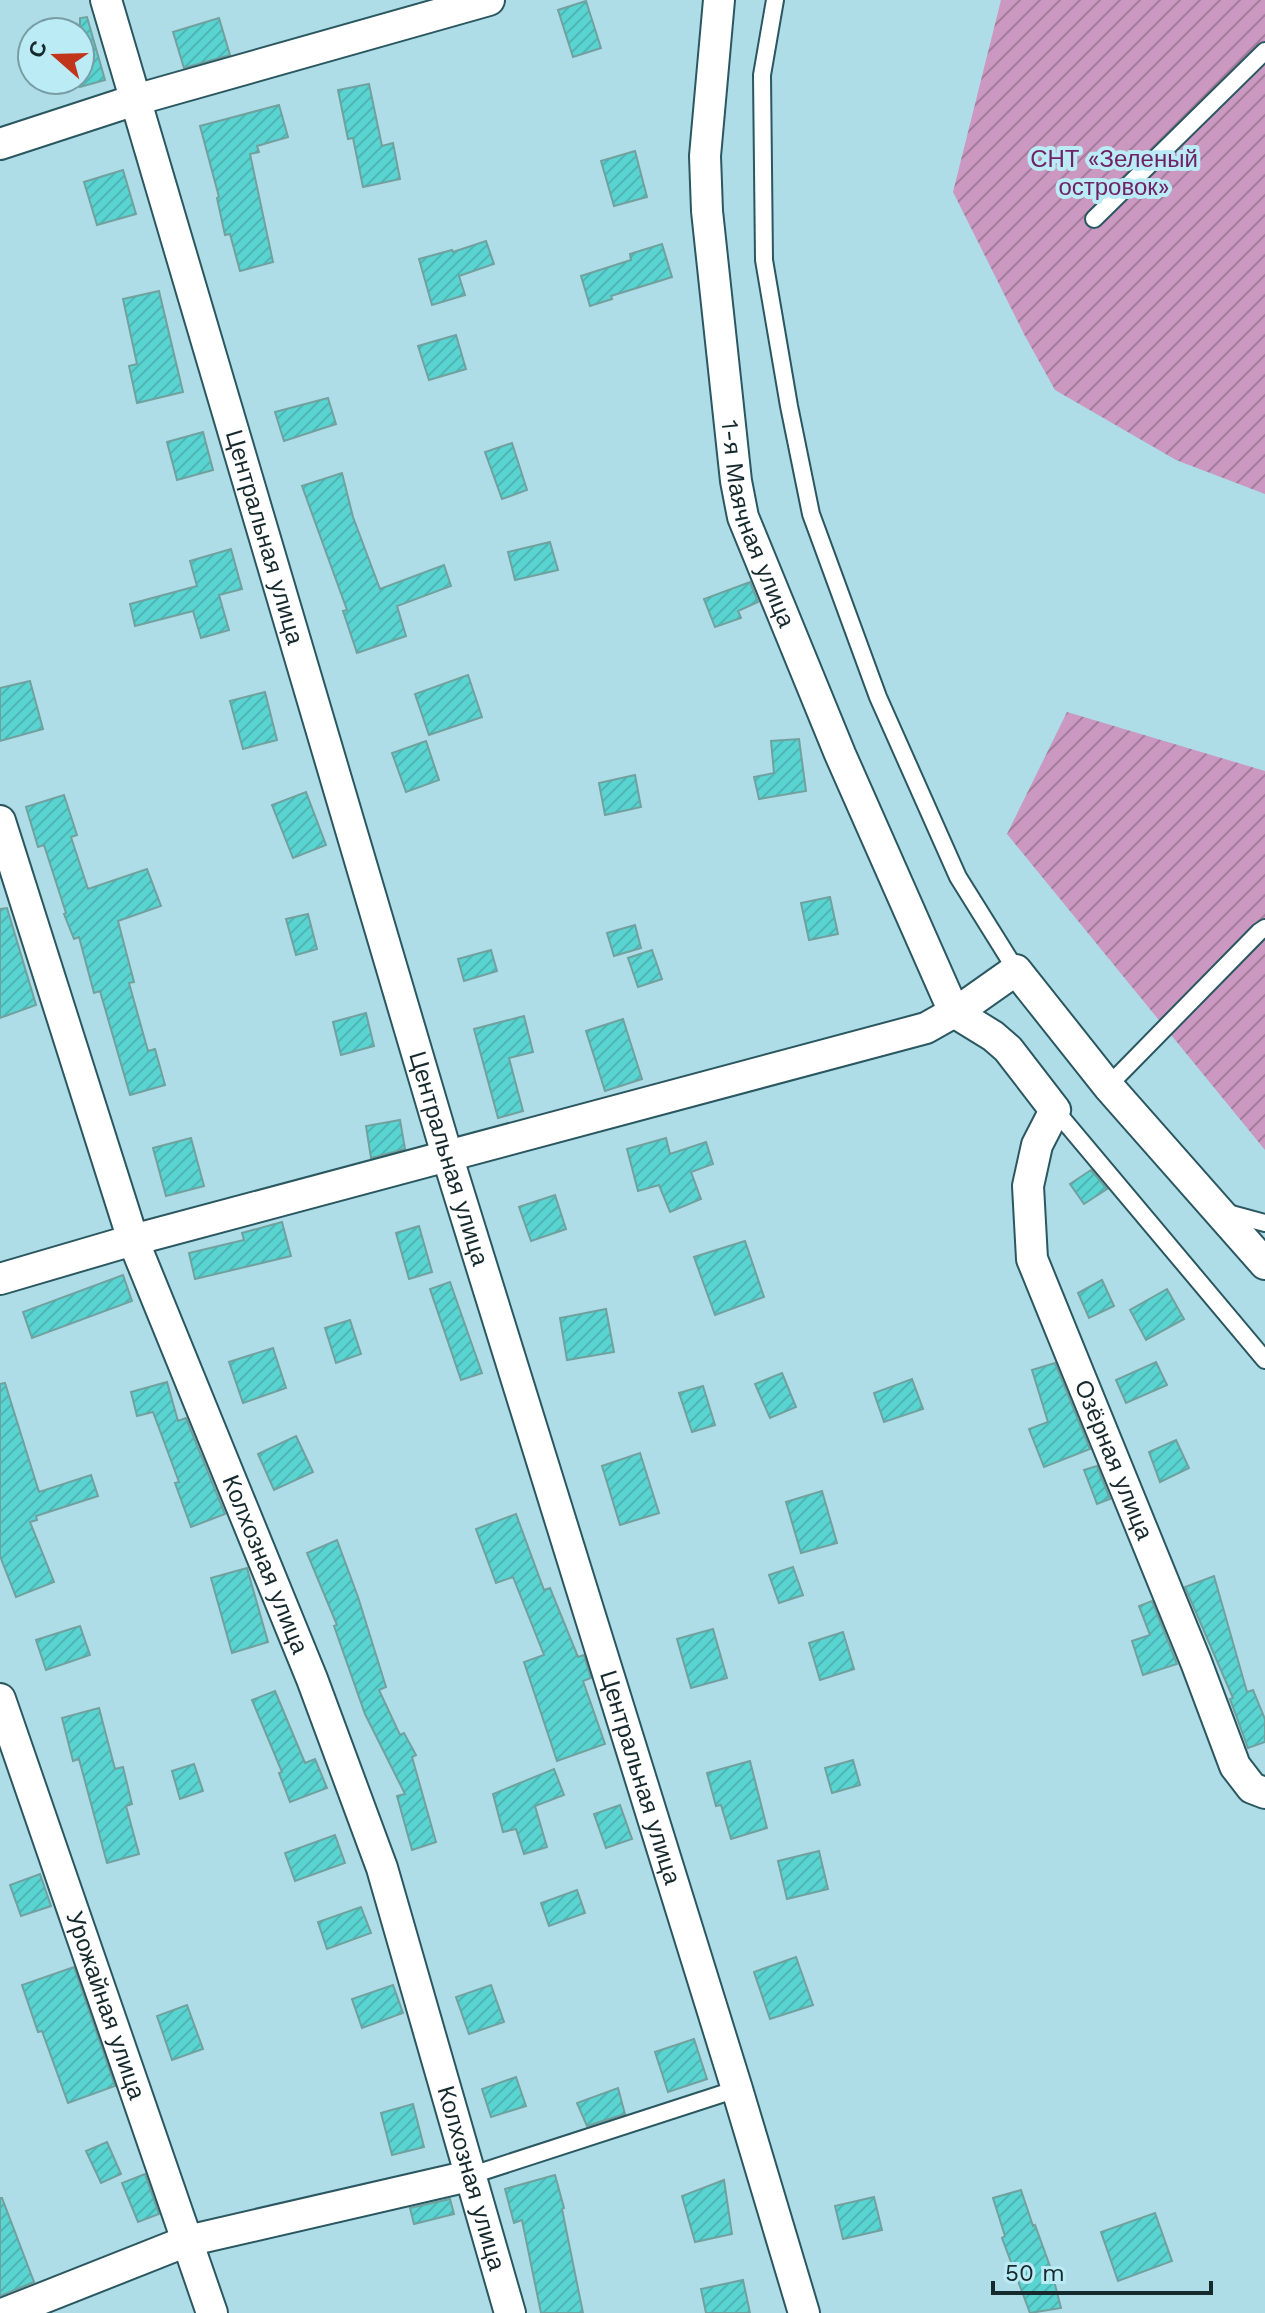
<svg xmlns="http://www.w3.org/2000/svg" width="1265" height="2313" viewBox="0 0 1265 2313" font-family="'Work Sans',sans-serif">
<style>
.garden{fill:url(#garden-furrows)}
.building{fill:url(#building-hatch);stroke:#71a19f;stroke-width:2}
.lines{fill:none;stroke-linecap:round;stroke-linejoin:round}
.service-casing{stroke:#2b5760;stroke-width:20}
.minor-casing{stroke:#2b5760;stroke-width:34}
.service{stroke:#fff;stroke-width:16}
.minor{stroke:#fff;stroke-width:30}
.labels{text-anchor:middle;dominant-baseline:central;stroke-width:8;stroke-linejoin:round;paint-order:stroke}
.park-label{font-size:24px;fill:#702267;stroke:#bbebf5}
.street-label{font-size:24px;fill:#16292d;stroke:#bbebf5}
</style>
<defs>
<pattern id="garden-furrows" width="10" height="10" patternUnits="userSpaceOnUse" patternTransform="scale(2)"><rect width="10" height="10" fill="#ca98c0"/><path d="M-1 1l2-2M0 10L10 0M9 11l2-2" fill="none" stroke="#a37c9c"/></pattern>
<pattern id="building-hatch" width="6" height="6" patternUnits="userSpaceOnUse" patternTransform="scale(2)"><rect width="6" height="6" fill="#5ad4d1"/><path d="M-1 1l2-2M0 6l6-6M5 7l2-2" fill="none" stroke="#4eb6b4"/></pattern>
</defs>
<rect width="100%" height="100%" fill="#aedde8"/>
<path class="garden" d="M 1001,0 L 1265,0 L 1265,494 L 1176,460 L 1055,390 L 1025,336 L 953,192 Z
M 1067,712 L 1265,771 L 1265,1150 L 1007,834 Z"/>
<path class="building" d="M 586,1 L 601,48 L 573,57 L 558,10 Z
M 87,17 L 105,80 L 80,87 L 80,18 Z
M 219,18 L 230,55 L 184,68 L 173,32 Z
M 369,84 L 382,146 L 393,143 L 400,179 L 363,187 L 353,138 L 348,139 L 338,90 Z
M 279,105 L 288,137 L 257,146 L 259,152 L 250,154 L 273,262 L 240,271 L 230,234 L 225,235 L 217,198 L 219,197 L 200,126 Z
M 635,151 L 647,197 L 614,206 L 601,161 Z
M 123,170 L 136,214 L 97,225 L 84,182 Z
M 486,241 L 494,264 L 459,276 L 465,295 L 432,305 L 419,259 L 452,250 L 453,252 Z
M 662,244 L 672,277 L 611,296 L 612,299 L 590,306 L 581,276 L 631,260 L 630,254 Z
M 159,291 L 183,392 L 137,403 L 129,366 L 137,364 L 123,299 Z
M 456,335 L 466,369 L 429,380 L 418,346 Z
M 328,398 L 336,424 L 284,441 L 275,412 Z
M 203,432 L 213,470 L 177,480 L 167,442 Z
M 512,443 L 527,490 L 502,499 L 485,452 Z
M 342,473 L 353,517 L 380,589 L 444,565 L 451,586 L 397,606 L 406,636 L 357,653 L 343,611 L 347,610 L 302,486 Z
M 550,542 L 558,570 L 515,580 L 508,552 Z
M 231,549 L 242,589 L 219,595 L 229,630 L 201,638 L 193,611 L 135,626 L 130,604 L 197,586 L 190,561 Z
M 750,582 L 758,602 L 738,611 L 741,618 L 715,627 L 704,599 Z
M 468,675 L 482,717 L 429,735 L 415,694 Z
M 30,681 L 43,729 L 0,741 L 0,688 Z
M 265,692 L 277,740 L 243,749 L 230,701 Z
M 799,739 L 806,791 L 759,799 L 754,777 L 774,773 L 771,741 Z
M 426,741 L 439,780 L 406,792 L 392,753 Z
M 635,775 L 641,807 L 605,815 L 599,783 Z
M 306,792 L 326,845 L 293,858 L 272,805 Z
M 64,795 L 77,835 L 71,837 L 88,889 L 147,869 L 161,906 L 118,921 L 134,982 L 129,983 L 148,1051 L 155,1049 L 165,1085 L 130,1095 L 100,991 L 94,993 L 79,937 L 74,939 L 64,914 L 66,913 L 44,845 L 38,847 L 26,807 Z
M 830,897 L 838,934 L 809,940 L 801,903 Z
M 7,908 L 36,1005 L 0,1018 L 0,909 Z
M 308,914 L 317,949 L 296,955 L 286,919 Z
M 635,925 L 641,948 L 614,956 L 607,933 Z
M 491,950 L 497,971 L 464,981 L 458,959 Z
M 652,950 L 662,979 L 638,987 L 628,958 Z
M 366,1013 L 374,1046 L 341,1055 L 333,1022 Z
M 524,1016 L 533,1052 L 509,1058 L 523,1111 L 498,1118 L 474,1029 Z
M 623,1019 L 642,1079 L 605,1091 L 586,1031 Z
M 400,1120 L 405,1149 L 371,1158 L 366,1126 Z
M 191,1138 L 204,1186 L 166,1196 L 153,1148 Z
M 666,1138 L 670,1154 L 706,1142 L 713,1164 L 691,1172 L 701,1199 L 670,1212 L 659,1185 L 638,1191 L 627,1149 Z
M 1091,1170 L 1107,1189 L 1084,1204 L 1070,1184 Z
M 555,1195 L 566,1229 L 531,1241 L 519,1207 Z
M 282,1222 L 291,1256 L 195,1279 L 189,1253 L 244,1240 L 242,1233 Z
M 419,1226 L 432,1272 L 409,1279 L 396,1233 Z
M 745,1241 L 764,1297 L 715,1315 L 694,1257 Z
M 123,1275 L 132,1301 L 32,1338 L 23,1312 Z
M 1102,1280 L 1114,1306 L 1089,1318 L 1078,1293 Z
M 450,1282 L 482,1373 L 461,1380 L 430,1289 Z
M 1167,1289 L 1184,1319 L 1146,1340 L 1130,1310 Z
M 606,1309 L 614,1352 L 567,1360 L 560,1318 Z
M 350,1320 L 361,1354 L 336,1363 L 325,1328 Z
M 273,1348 L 286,1388 L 243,1403 L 229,1362 Z
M 1156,1362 L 1167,1385 L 1126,1403 L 1116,1380 Z
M 1055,1363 L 1090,1449 L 1044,1467 L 1029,1429 L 1048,1422 L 1032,1370 Z
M 782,1373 L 796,1407 L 770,1418 L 755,1384 Z
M 912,1379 L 923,1409 L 884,1422 L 874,1393 Z
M 167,1382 L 178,1421 L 186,1418 L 225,1514 L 191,1527 L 175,1483 L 179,1482 L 153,1412 L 137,1416 L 131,1392 Z
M 5,1383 L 39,1492 L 91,1475 L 98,1496 L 36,1516 L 37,1520 L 30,1522 L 54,1582 L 16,1597 L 0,1556 L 0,1384 Z
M 703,1386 L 715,1425 L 692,1432 L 679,1393 Z
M 296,1436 L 313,1472 L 274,1490 L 258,1454 Z
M 1176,1440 L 1189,1468 L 1160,1482 L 1149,1452 Z
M 640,1453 L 659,1513 L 620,1525 L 602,1466 Z
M 1097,1466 L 1110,1499 L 1097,1504 L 1084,1470 Z
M 822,1491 L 837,1543 L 801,1553 L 786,1502 Z
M 516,1514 L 544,1590 L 550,1588 L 578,1657 L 584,1655 L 591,1678 L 583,1681 L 605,1744 L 557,1761 L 524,1662 L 544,1655 L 513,1577 L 496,1583 L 476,1529 Z
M 337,1540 L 358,1597 L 386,1687 L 379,1690 L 400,1735 L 404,1733 L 416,1755 L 412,1757 L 436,1842 L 412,1850 L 397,1796 L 405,1794 L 365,1714 L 334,1626 L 337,1625 L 307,1553 Z
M 793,1567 L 803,1595 L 779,1603 L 769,1575 Z
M 247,1568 L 268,1642 L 232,1653 L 211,1578 Z
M 1214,1576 L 1247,1692 L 1253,1690 L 1265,1719 L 1265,1742 L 1248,1748 L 1230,1699 L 1233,1698 L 1185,1587 Z
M 1152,1601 L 1177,1664 L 1143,1675 L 1132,1641 L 1150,1635 L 1139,1606 Z
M 80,1626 L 90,1655 L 46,1670 L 36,1640 Z
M 713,1629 L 727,1678 L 691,1688 L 677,1639 Z
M 843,1632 L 854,1669 L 820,1680 L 809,1643 Z
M 275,1691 L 305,1763 L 315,1759 L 327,1788 L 290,1802 L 279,1773 L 282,1772 L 252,1700 Z
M 99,1708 L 115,1769 L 123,1767 L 132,1804 L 126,1806 L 139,1854 L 107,1863 L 79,1759 L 73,1761 L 62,1718 Z
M 853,1760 L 860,1785 L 832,1793 L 825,1768 Z
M 750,1761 L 767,1828 L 731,1839 L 721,1805 L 716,1806 L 707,1773 Z
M 194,1764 L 203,1791 L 180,1799 L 172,1771 Z
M 554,1769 L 564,1795 L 535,1806 L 547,1847 L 524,1854 L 516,1829 L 503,1832 L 493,1794 Z
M 620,1805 L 632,1839 L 606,1848 L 594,1814 Z
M 335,1835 L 345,1863 L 295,1881 L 285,1853 Z
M 819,1851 L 828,1889 L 787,1899 L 778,1861 Z
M 40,1874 L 51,1906 L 21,1916 L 10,1885 Z
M 577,1890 L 585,1913 L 549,1926 L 541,1903 Z
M 361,1907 L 371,1933 L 327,1949 L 318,1922 Z
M 796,1957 L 813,2005 L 770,2019 L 754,1972 Z
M 74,1967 L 115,2086 L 68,2103 L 42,2031 L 38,2032 L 22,1985 Z
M 393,1985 L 403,2013 L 362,2028 L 352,1999 Z
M 491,1985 L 504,2022 L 469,2034 L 456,1997 Z
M 187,2005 L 203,2049 L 172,2060 L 157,2016 Z
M 694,2039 L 707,2079 L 668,2092 L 655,2052 Z
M 516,2077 L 526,2106 L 491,2117 L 482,2089 Z
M 618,2088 L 625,2114 L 587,2126 L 577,2103 Z
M 413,2104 L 424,2147 L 392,2155 L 381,2113 Z
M 107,2142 L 121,2174 L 101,2183 L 86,2151 Z
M 145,2174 L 159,2214 L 138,2222 L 122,2183 Z
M 555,2175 L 564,2208 L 562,2209 L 583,2313 L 541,2313 L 522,2220 L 514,2223 L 505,2189 Z
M 724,2180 L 732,2234 L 695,2242 L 682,2196 Z
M 1021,2190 L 1033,2226 L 1035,2225 L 1051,2269 L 1061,2308 L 1030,2313 L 1002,2238 L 1005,2236 L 993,2198 Z
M 874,2197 L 882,2230 L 843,2239 L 835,2206 Z
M 0,2198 L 2,2198 L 34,2282 L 0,2296 Z
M 450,2199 L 454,2214 L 414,2224 L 410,2208 Z
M 1155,2213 L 1172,2261 L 1118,2281 L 1101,2232 Z
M 743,2280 L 750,2313 L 706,2313 L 701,2289 Z"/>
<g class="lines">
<defs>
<path id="service" d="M 775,0 L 762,75 L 764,260 L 789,406 L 811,514 L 878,697 L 958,877 L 1016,970
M 1094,219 L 1265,51
M 1108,1086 L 1259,932 L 1265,928
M 1055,1110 L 1265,1360
M 1224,1212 L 1265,1223
M 469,2176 L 737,2089"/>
<g id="minor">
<path id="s1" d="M 106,0 L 447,1155 L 737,2089 L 804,2313"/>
<path id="s2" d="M 719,0 L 705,156 L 707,211 L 736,481 L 743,517 L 840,754 L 954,1012 L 993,1036 L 1008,1049 L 1055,1110 L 1037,1145 L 1028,1186 L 1032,1259 L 1196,1662 L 1235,1766 L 1252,1788 L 1265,1793"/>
<path d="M 0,144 L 135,100 L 489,0"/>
<path id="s3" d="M 0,821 L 133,1240 L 312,1679 L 382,1868 L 510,2313"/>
<path d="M 0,1279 L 133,1240 L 926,1028 L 965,1006 L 1016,970 L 1108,1086 L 1265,1264"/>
<path id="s4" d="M 0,1699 L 212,2313"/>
<path d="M 5,2313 L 187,2241 L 469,2176"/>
</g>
</defs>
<use href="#service" class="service-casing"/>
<use href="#minor" class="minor-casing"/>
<use href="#service" class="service"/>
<use href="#minor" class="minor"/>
</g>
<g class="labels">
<g class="park-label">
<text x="1114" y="159">СНТ «Зеленый<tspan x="1114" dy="28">островок»</tspan></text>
</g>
<g class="street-label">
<text stroke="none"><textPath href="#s2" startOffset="530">1-я Маячная улица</textPath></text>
<text stroke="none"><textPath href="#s1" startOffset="560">Центральная улица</textPath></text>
<text stroke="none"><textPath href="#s1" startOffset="1208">Центральная улица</textPath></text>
<text stroke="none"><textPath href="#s2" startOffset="1572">Озёрная улица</textPath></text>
<text stroke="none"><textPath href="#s3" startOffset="790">Колхозная улица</textPath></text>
<text stroke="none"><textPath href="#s1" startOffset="1856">Центральная улица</textPath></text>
<text stroke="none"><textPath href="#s4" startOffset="324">Урожайная улица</textPath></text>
<text stroke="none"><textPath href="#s3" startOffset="1438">Колхозная улица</textPath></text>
</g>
</g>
<g transform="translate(56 56) rotate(290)"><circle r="38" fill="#bbebf5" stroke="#799da5" stroke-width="2"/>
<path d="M0-6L14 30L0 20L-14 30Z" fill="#c1361b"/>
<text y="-12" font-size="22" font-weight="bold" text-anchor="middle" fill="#16292d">С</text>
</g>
<path d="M993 2281v12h218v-12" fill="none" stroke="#16292d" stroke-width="4"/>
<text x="1005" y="2281" font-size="24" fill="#16292d" stroke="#bbebf5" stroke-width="6" paint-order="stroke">50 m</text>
</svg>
